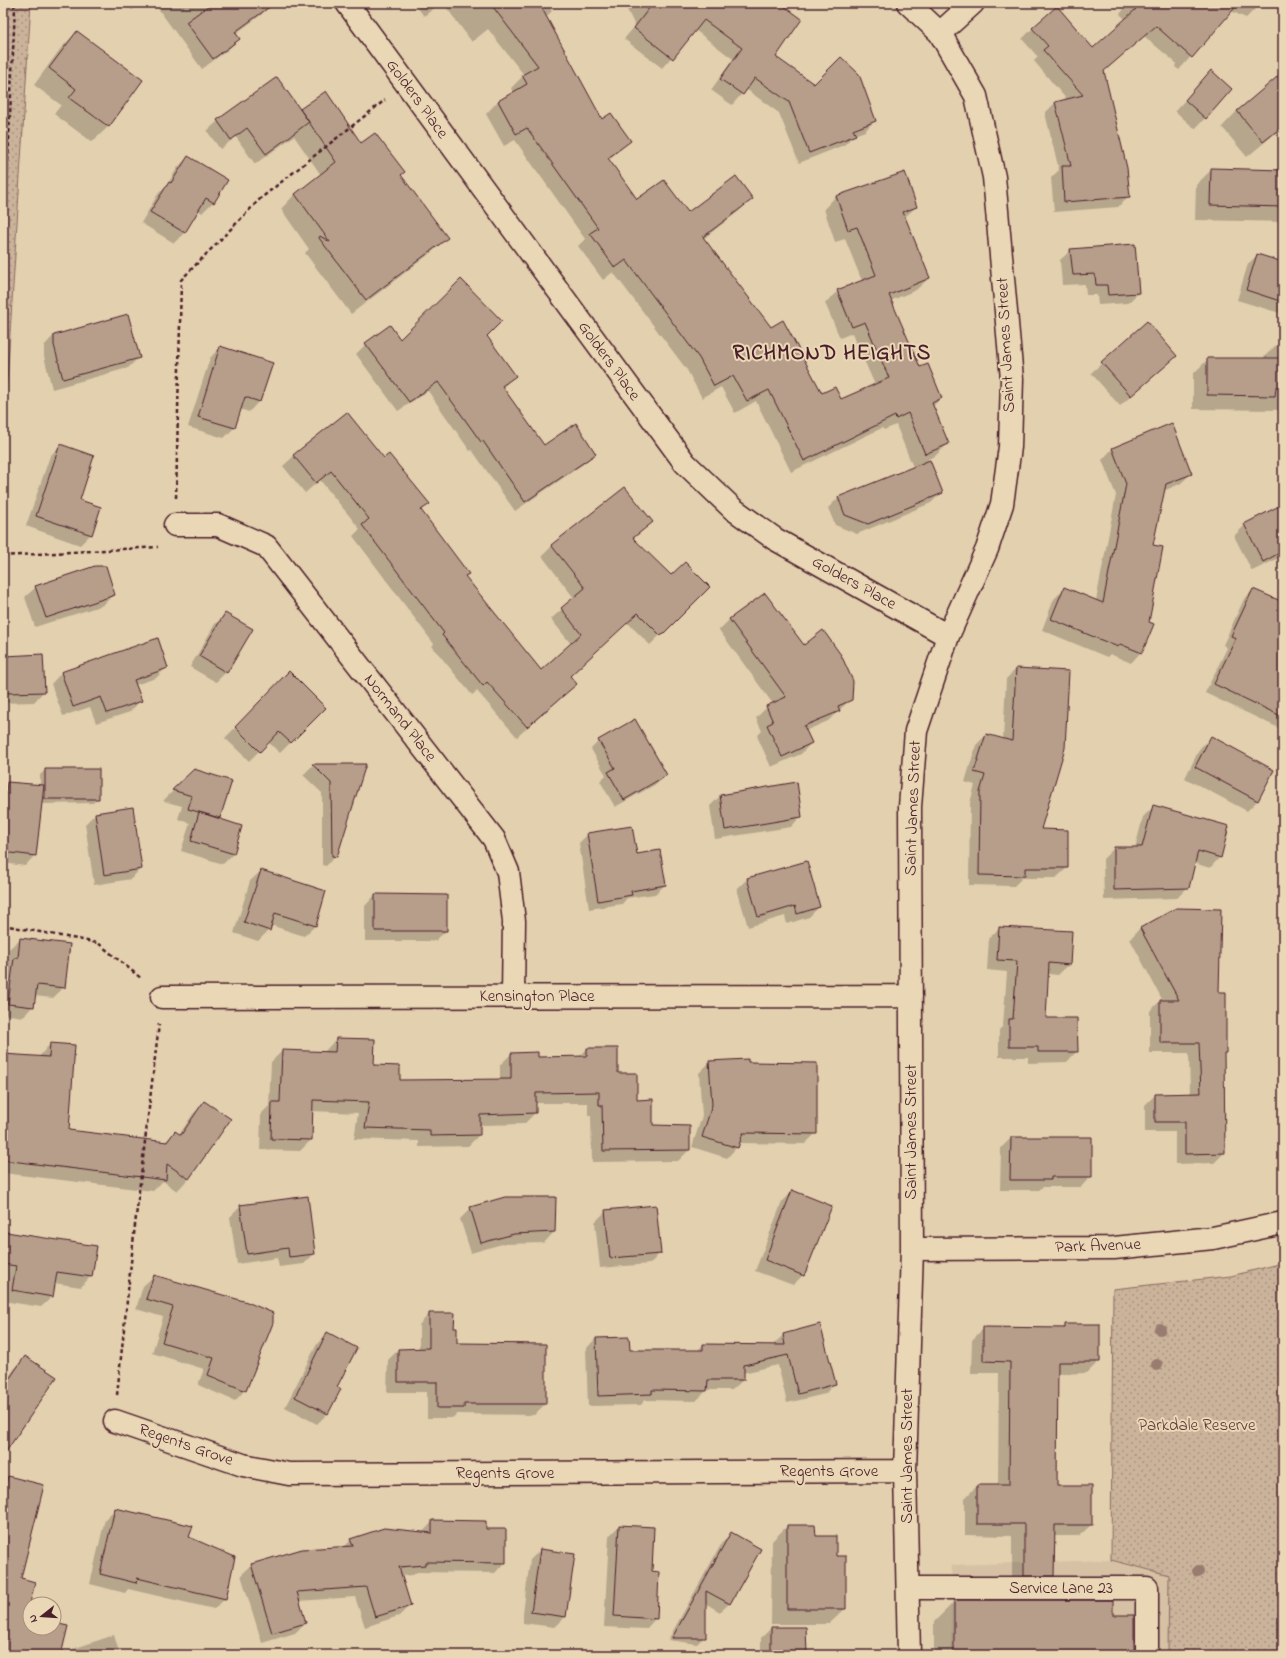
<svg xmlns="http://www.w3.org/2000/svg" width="1286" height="1658" viewBox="0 0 1286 1658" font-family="'Indie Flower',sans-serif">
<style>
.built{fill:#d6c1a4}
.grass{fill:url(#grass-dots);stroke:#8a6962}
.shadow{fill:#0003;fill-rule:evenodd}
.building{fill:#b79e8a;stroke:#4a1f2b}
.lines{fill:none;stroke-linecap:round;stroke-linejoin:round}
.minor-casing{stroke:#4a1f2b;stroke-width:25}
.path{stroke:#4a1f2b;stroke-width:2.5;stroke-dasharray:4 3;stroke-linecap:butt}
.minor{stroke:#e9d7b5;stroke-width:22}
.tree{fill:#997b70}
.labels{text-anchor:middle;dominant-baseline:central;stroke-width:4;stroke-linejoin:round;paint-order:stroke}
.street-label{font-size:17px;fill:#4a1f2b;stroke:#e9d7b5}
.park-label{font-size:17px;fill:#5d353c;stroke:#e9d7b5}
.district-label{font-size:21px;font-weight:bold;letter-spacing:1px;fill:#4a1f2b;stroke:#e9d7b5}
</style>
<defs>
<pattern id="grass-dots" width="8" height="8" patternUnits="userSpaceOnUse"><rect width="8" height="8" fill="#cab39a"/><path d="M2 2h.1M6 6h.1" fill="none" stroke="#a6917e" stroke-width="1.8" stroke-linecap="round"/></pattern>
</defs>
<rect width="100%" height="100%" fill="#e3d0af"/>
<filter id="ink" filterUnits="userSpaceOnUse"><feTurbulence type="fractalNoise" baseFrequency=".025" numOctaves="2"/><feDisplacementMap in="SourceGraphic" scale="8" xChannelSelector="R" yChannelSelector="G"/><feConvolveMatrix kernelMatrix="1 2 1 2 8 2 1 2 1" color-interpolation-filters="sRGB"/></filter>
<g filter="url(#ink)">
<path class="built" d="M 1111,1560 L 1169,1574 L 1168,1655 L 951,1655 L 952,1565 Z"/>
<path class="grass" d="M 3,3 L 31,3 L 3,443 Z
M 1283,1263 L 1283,1655 L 1168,1655 L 1169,1575 L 1111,1560 L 1113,1289 L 1231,1276 Z"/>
<path class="shadow" d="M 127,3 L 142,3 L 132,10 Z
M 154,3 L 270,3 L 271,4 L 261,15 L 235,34 L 239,39 L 229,49 L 202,69 Z
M 414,3 L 441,3 L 424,16 Z
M 443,3 L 546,3 L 552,11 L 546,17 L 602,121 L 630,141 L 608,160 L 637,201 L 687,214 L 751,199 L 739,211 L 703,239 L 822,395 L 841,400 L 875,385 L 852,333 L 840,338 L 825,303 L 838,291 L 862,281 L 845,239 L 835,242 L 824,209 L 836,196 L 916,207 L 904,218 L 929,278 L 916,290 L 890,301 L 919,368 L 941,398 L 932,407 L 948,444 L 935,456 L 928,459 L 942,492 L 931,503 L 857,534 L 835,525 L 828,508 L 838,498 L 913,467 L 896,425 L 884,430 L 882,428 L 791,472 L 756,401 L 735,413 L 721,387 L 702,398 L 687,370 L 613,272 L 603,280 L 578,246 L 585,239 L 515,140 L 504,146 L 486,114 L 498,101 L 513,93 L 511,88 L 524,75 L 488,29 L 472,42 Z
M 624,3 L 778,3 L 774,57 L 814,86 L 875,120 L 865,131 L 854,135 L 844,145 L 799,163 L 779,113 L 746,89 L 732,105 L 711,90 L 733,59 L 695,30 L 662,68 L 624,39 L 635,26 Z
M 1129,3 L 1258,3 L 1256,8 L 1246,18 L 1231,11 L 1179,70 L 1175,67 L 1176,63 L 1144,36 L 1103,72 L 1129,196 L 1118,207 L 1054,212 L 1051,178 L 1059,170 L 1045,113 L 1055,103 L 1067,100 L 1034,61 L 1038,57 L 1022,39 L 1033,28 L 1093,49 L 1126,20 L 1120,14 ZM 1056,109 L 1058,109 L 1073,170 L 1072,171 Z
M 77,32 L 142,80 L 108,127 L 92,142 L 54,114 L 61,105 L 34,85 L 61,48 Z
M 1211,72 L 1205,118 L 1195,129 L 1175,111 Z
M 1283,74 L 1283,127 L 1247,157 L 1222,127 L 1237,111 Z
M 301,110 L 361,145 L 447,238 L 432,252 L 351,314 L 305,253 L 309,249 L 281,209 L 295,194 L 321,175 L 294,136 L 255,164 L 236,137 L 220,149 L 207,131 L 218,121 Z
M 188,157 L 213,202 L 202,213 L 198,210 L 184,233 L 174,243 L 141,223 L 158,194 L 167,185 L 178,167 Z
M 1212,169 L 1283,171 L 1283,222 L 1195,220 L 1196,185 Z
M 1071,250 L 1138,293 L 1128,303 L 1098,305 L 1097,295 L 1086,295 L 1085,284 L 1062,285 L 1060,260 Z
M 1257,255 L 1283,263 L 1283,314 L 1237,300 L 1248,264 Z
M 1147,323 L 1176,356 L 1120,406 L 1091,373 Z
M 54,335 L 139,357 L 128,368 L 52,389 L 44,356 L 44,346 Z
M 485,336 L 515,376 L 502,388 L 544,447 L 595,453 L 585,463 L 515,511 L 472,450 L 470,451 L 428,391 L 398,411 L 356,354 L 366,344 L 400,340 Z
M 1275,346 L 1283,346 L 1283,410 L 1193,409 L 1193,374 L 1208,359 L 1262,359 Z
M 220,347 L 259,401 L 249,412 L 240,409 L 234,428 L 224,438 L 188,427 L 210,358 Z
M 346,413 L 384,459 L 428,504 L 421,511 L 468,573 L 464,577 L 541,671 L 571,644 L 551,619 L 574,598 L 542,556 L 552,546 L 651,522 L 633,539 L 671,576 L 709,587 L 650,645 L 627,622 L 569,676 L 576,684 L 517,737 L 477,691 L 472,695 L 432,646 L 434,644 L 353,536 L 360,529 L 320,480 L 305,493 L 283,466 L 294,456 Z
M 1171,425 L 1191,474 L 1180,484 L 1163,491 L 1152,546 L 1141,652 L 1131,663 L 1110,654 L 1107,657 L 1042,630 L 1054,599 L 1065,588 L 1096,601 L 1116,495 L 1102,460 L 1112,449 Z
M 60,446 L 91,534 L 80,545 L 26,526 L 50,456 Z
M 1277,509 L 1283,521 L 1283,556 L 1252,571 L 1234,536 L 1245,525 Z
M 36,587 L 114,594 L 103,605 L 35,627 L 25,597 Z
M 1253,590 L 1283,603 L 1283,730 L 1205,693 L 1227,648 L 1223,645 L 1244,599 Z
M 765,594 L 804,646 L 851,699 L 828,721 L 805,731 L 811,743 L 801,754 L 771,767 L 757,736 L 762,731 L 756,718 L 767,707 L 773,704 L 719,630 L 729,620 Z
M 225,614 L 226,672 L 216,682 L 190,667 L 215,624 Z
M 5,657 L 44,691 L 34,702 L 3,703 L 3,659 Z
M 167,667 L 156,678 L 135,685 L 140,701 L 130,712 L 96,723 L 90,707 L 63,716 L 51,684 L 61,673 Z
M 1016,669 L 1040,830 L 1067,868 L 1056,878 L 1022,878 L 1014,886 L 969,885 L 970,803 L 975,785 L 965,782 L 976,745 L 986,735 L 1003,740 L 1006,679 Z
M 289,673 L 325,708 L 280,753 L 268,742 L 249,761 L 225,738 Z
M 1211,737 L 1273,770 L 1257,801 L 1247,811 L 1185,778 L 1200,748 Z
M 599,741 L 666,775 L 658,783 L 615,807 L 600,781 L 606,775 L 591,749 Z
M 313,765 L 365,765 L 336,856 L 326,866 L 322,865 L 322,793 L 303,775 Z
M 45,770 L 98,798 L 93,803 L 41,804 L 35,855 L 25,866 L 3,863 L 3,787 L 8,783 L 40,786 L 40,775 Z
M 194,770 L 220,818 L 218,819 L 241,827 L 233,854 L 223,864 L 181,851 L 190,823 L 178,819 L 182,806 L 163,801 Z
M 796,783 L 801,816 L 791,827 L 715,839 L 710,806 L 720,796 Z
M 1153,807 L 1220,857 L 1210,868 L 1194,863 L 1188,887 L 1177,898 L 1104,900 L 1103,859 L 1114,848 L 1135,848 L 1143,817 Z
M 95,814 L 141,868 L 131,879 L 94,885 L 85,824 Z
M 588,834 L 636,855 L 665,885 L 655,894 L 627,898 L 622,904 L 589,909 L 579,843 Z
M 806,862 L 819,907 L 809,917 L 787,924 L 785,916 L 748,927 L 737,889 L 747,879 Z
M 261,871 L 325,892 L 315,926 L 304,936 L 270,925 L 269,930 L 258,941 L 234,933 L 250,881 Z
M 375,895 L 446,931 L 435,941 L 365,941 L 365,906 Z
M 1000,928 L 1069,964 L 1058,975 L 1048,974 L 1045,1019 L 1077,1051 L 1067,1062 L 1028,1063 L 1028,1057 L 999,1057 L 999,1030 L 1003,1026 L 1007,972 L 987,970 L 989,938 Z
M 1140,928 L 1218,993 L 1225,1052 L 1223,1054 L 1224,1153 L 1214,1163 L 1175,1164 L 1175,1132 L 1145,1132 L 1145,1105 L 1155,1095 L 1190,1094 L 1189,1053 L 1150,1053 L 1150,1011 L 1160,1001 L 1163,1001 L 1130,939 Z
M 20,939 L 64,987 L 53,998 L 34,996 L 33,1006 L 23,1017 L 3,1014 L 4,969 L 8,965 L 9,949 Z
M 336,1039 L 373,1066 L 399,1082 L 500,1080 L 500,1065 L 511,1054 L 537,1058 L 579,1057 L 587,1049 L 617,1074 L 636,1101 L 652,1126 L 689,1150 L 678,1161 L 592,1162 L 591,1116 L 588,1116 L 588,1103 L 535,1103 L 535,1113 L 524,1124 L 479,1125 L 480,1134 L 468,1146 L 419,1147 L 419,1141 L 354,1139 L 358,1113 L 312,1111 L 311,1140 L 300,1151 L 260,1150 L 261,1114 L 269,1106 L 271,1062 L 282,1051 L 325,1052 L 325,1051 Z
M 50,1044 L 68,1131 L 164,1143 L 175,1132 L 179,1135 L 193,1114 L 205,1102 L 229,1120 L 188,1179 L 177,1191 L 163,1181 L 153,1191 L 3,1173 L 3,1067 L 38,1058 Z
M 710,1062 L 747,1063 L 816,1133 L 805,1144 L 739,1143 L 737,1147 L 727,1158 L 692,1147 L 702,1116 L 699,1073 Z
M 1011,1138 L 1091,1176 L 1081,1187 L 1043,1187 L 1039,1190 L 1000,1190 L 1001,1148 Z
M 793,1191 L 803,1275 L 793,1285 L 755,1271 L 782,1202 Z
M 241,1206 L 314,1254 L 304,1264 L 279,1267 L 277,1258 L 237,1264 L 230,1217 Z
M 471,1208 L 554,1232 L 544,1243 L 502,1244 L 471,1253 L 460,1219 Z
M 606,1211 L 660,1253 L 650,1264 L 600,1268 L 595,1222 Z
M 7,1233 L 91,1276 L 81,1287 L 54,1283 L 52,1297 L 41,1307 L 3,1301 L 6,1276 L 3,1275 L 3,1237 Z
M 154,1276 L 245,1390 L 235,1401 L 198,1385 L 204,1369 L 152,1353 L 163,1317 L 136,1309 L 143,1286 Z
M 429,1314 L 453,1329 L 456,1344 L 545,1345 L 545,1404 L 534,1415 L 457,1414 L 452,1418 L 427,1418 L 427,1392 L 387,1392 L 388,1360 L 398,1350 L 419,1350 L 419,1325 Z
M 1066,1325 L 1099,1361 L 1087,1373 L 1057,1374 L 1056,1487 L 1091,1525 L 1079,1536 L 1054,1536 L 1053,1575 L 1041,1587 L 1012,1587 L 1012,1536 L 965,1535 L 965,1498 L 977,1486 L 998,1486 L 999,1373 L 971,1373 L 972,1340 L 984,1328 L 1061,1329 Z
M 327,1333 L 335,1387 L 328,1413 L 317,1424 L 285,1407 L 317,1344 Z
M 783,1335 L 835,1383 L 825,1394 L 787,1403 L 778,1365 L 743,1373 L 743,1380 L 732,1390 L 707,1390 L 696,1401 L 645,1400 L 641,1405 L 588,1406 L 586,1349 L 596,1338 L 629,1351 L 697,1351 L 703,1345 L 772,1346 Z
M 26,1357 L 3,1447 L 3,1385 L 15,1368 Z
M 8,1477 L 20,1579 L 26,1617 L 30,1618 L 30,1628 L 54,1628 L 54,1624 L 61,1653 L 114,1635 L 120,1655 L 3,1655 L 3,1482 Z
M 115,1509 L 225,1599 L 214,1609 L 128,1589 L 125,1593 L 90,1584 L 105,1519 Z
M 433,1521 L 505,1562 L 495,1573 L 417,1572 L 413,1575 L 401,1576 L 410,1605 L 399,1616 L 365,1627 L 355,1597 L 299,1601 L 305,1623 L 295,1633 L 262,1643 L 241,1575 L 252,1565 L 344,1547 L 351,1540 L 422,1533 Z
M 619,1526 L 651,1572 L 656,1618 L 646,1629 L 604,1627 L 609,1536 Z
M 787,1526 L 815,1537 L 835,1557 L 845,1609 L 829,1624 L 771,1624 L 772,1541 Z
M 731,1533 L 759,1549 L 729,1604 L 720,1612 L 705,1603 L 705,1636 L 697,1644 L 668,1640 L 723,1541 Z
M 540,1550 L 565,1617 L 554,1627 L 523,1623 L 523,1613 L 530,1560 Z
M 954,1602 L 1112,1616 L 1134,1655 L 934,1655 L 934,1622 Z
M 771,1628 L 806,1655 L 761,1655 L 761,1638 Z"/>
<path class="building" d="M 212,3 L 275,3 L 235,32 L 240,39 L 213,59 L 186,22 Z
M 490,3 L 539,3 L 602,119 L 611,113 L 631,141 L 608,158 L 637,199 L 664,180 L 688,212 L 736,176 L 753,199 L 703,237 L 771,327 L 783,320 L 822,393 L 835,387 L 841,399 L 889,378 L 865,322 L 852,327 L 837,290 L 876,275 L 857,227 L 848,230 L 836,196 L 905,172 L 917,207 L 903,212 L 930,278 L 889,295 L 920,367 L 928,364 L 942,398 L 932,403 L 949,444 L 925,454 L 908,413 L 896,419 L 895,416 L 804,461 L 769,390 L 747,401 L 733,376 L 714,386 L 699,358 L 626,260 L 615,268 L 590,233 L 598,228 L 527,128 L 516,134 L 498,101 L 527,84 L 522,75 L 538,66 Z
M 653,3 L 780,3 L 802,19 L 776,57 L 814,84 L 841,57 L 859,74 L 876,121 L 853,130 L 856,135 L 809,153 L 789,102 L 755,78 L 743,95 L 720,79 L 742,48 L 704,20 L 673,59 L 634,28 Z
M 1129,3 L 1239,3 L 1192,58 L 1156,26 L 1104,71 L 1127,168 L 1130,197 L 1064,202 L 1062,166 L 1071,166 L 1055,102 L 1083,95 L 1043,50 L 1048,46 L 1032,28 L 1057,6 L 1093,48 L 1136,9 Z
M 77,31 L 143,80 L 109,127 L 69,98 L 76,89 L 49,68 Z
M 1211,70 L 1232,89 L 1206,119 L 1185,100 Z
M 1283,72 L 1283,126 L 1263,142 L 1237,111 Z
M 277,77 L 309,122 L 266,154 L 247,128 L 231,140 L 217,120 Z
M 326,91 L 361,143 L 375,133 L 405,172 L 401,175 L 448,238 L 366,300 L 319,238 L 320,236 L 330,242 L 295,194 L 336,162 L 300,109 Z
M 188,156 L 228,180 L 214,203 L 206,198 L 185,233 L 150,212 L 169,182 L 171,183 Z
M 1211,168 L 1283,170 L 1283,207 L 1210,205 Z
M 1135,244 L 1139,293 L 1108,295 L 1107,285 L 1096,285 L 1095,274 L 1073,275 L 1070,249 Z
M 1257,254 L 1283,262 L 1283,302 L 1246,290 Z
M 461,279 L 502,321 L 487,336 L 516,376 L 502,386 L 544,445 L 576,423 L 596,454 L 525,502 L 483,441 L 481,442 L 438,382 L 409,402 L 365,343 L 390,325 L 400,339 Z
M 128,314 L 140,358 L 63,379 L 54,345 L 54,335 Z
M 1147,321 L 1177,356 L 1131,396 L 1101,362 Z
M 220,346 L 273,363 L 260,402 L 245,397 L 235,428 L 198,417 Z
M 1207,358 L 1283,358 L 1283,388 L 1276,387 L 1275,396 L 1207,395 Z
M 347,412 L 384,458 L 389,454 L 430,504 L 421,510 L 469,574 L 465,576 L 541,670 L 581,634 L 561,608 L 585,588 L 551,545 L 625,487 L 653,522 L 633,538 L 671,575 L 685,562 L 710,587 L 661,636 L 638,613 L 570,676 L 577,684 L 527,727 L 487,682 L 483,686 L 442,635 L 444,633 L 362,525 L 369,519 L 331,471 L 316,483 L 293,455 Z
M 1172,423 L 1192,474 L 1166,484 L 1153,545 L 1163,547 L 1149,622 L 1154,624 L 1142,653 L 1120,644 L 1118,647 L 1051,619 L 1064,587 L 1103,603 L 1126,484 L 1112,448 Z
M 60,444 L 94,456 L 80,500 L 101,507 L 92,535 L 36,516 Z
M 930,460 L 943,493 L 868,524 L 845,515 L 838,497 Z
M 1283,504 L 1283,551 L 1263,562 L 1244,524 Z
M 95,566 L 106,566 L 115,595 L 46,618 L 35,586 Z
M 1253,589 L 1283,602 L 1283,717 L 1214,684 L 1236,638 L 1231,636 Z
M 765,593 L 804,645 L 823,630 L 841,655 L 853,681 L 852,700 L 838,706 L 840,711 L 804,726 L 812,743 L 782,757 L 767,725 L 773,722 L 766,706 L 786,697 L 729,619 Z
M 225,613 L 253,629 L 227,673 L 199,656 Z
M 158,638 L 168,668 L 134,680 L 142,701 L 107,713 L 101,697 L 73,707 L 61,672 Z
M 43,654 L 45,692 L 7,693 L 5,656 Z
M 1016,668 L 1069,671 L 1065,748 L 1041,829 L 1068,830 L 1068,868 L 1025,868 L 1025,876 L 979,875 L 980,792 L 985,775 L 974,772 L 986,734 L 1012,741 Z
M 289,671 L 326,708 L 291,743 L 279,732 L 260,752 L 235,727 Z
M 635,719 L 667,775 L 624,800 L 608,772 L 615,768 L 598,740 Z
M 1211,736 L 1274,770 L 1258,801 L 1195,767 Z
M 312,764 L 366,764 L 337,857 L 332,856 L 331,783 Z
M 45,769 L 99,769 L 99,799 L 45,799 Z
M 194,769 L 232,781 L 220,818 L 188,809 L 192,796 L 172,790 Z
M 7,782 L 44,785 L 36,856 L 3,852 L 3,825 Z
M 797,782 L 802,817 L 725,830 L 720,795 Z
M 1153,805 L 1229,826 L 1221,858 L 1198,851 L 1189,888 L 1114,890 L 1114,847 L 1142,847 Z
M 133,807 L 142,869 L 104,875 L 95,813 Z
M 199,812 L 242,826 L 234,854 L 191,841 Z
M 632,826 L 637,854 L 660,850 L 666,885 L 631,891 L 632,895 L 598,901 L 587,833 Z
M 807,861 L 820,907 L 797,914 L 795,906 L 758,917 L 747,878 Z
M 261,870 L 326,891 L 316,926 L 275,913 L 270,931 L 244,922 Z
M 375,894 L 447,895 L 447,931 L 375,931 Z
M 1176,908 L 1221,909 L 1219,992 L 1226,992 L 1226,1053 L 1224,1053 L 1225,1153 L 1185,1154 L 1185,1122 L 1155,1122 L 1155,1094 L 1201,1093 L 1199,1043 L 1160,1043 L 1160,1000 L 1179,1000 L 1140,928 Z
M 999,927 L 1072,931 L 1070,965 L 1049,963 L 1046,1018 L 1077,1018 L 1078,1052 L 1038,1052 L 1038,1047 L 1009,1047 L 1009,1019 L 1013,1019 L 1017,961 L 997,960 Z
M 20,938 L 70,944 L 65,988 L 37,985 L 34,1007 L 8,1004 L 14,958 L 18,958 Z
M 336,1038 L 375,1039 L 374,1065 L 400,1066 L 400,1080 L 511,1079 L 511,1053 L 538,1052 L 538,1057 L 587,1056 L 587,1048 L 618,1048 L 618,1073 L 637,1073 L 637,1100 L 653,1099 L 653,1125 L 690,1126 L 690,1150 L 603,1151 L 602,1105 L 599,1105 L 599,1092 L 536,1093 L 536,1113 L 480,1115 L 480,1135 L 430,1136 L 430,1130 L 365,1128 L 369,1102 L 313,1100 L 312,1140 L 271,1139 L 272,1102 L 280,1102 L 282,1050 L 335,1052 Z
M 50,1043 L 75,1045 L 69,1130 L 167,1142 L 175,1131 L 181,1135 L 204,1101 L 231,1119 L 189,1179 L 167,1164 L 166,1180 L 3,1160 L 3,1054 L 49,1057 Z
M 748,1059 L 748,1062 L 817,1063 L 817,1134 L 743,1133 L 738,1148 L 702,1137 L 712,1105 L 709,1061 Z
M 1011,1137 L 1092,1137 L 1092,1177 L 1051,1177 L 1051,1180 L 1010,1180 Z
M 792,1190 L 832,1206 L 804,1276 L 765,1260 Z
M 308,1196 L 315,1254 L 289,1257 L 288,1248 L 247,1254 L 240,1205 Z
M 505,1197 L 556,1197 L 555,1232 L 514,1234 L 481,1243 L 470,1207 Z
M 656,1205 L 661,1254 L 610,1258 L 605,1210 Z
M 6,1232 L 97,1246 L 92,1277 L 57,1272 L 53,1297 L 12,1290 L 16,1266 L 3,1264 Z
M 154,1275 L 247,1302 L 273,1313 L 273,1323 L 246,1391 L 208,1375 L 214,1358 L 162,1342 L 173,1307 L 146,1299 Z
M 429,1313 L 455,1313 L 454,1328 L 457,1328 L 457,1343 L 546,1344 L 546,1404 L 464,1404 L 464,1408 L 437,1408 L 437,1382 L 398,1382 L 398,1349 L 429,1348 Z
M 820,1324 L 836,1384 L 798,1394 L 788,1355 L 744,1365 L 744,1380 L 708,1380 L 707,1391 L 652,1390 L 652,1394 L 598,1396 L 596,1338 L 629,1337 L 630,1350 L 703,1350 L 703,1344 L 785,1345 L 783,1334 Z
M 1065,1324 L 1100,1324 L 1100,1362 L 1058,1362 L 1057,1486 L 1092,1486 L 1092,1525 L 1055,1525 L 1054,1576 L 1024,1576 L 1024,1524 L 977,1524 L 977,1485 L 1009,1485 L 1010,1362 L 983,1361 L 983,1327 L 1065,1328 Z
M 327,1332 L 357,1348 L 337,1387 L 341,1389 L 328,1414 L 295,1397 Z
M 25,1356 L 57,1377 L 3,1456 L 3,1388 Z
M 8,1476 L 44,1485 L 21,1578 L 35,1582 L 27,1616 L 30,1617 L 30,1628 L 54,1628 L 54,1623 L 68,1626 L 61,1655 L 3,1655 L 3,1495 Z
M 115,1508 L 193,1526 L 189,1537 L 235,1557 L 226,1599 L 137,1578 L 136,1583 L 100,1574 Z
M 432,1520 L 486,1521 L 486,1529 L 506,1529 L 506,1563 L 425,1562 L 425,1565 L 399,1567 L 411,1606 L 375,1617 L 366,1587 L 297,1592 L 306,1623 L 272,1633 L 251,1564 L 302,1549 L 353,1546 L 350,1539 L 384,1528 L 432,1533 Z
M 619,1525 L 654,1527 L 652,1571 L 659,1572 L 657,1619 L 614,1616 Z
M 787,1525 L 815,1525 L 816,1536 L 836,1536 L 836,1556 L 846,1556 L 846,1609 L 787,1609 Z
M 731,1532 L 761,1549 L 730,1604 L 706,1591 L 706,1638 L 672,1638 Z
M 540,1549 L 575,1554 L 566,1617 L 531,1612 Z
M 954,1600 L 1113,1600 L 1113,1615 L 1134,1615 L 1134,1655 L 954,1655 Z
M 771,1627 L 806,1627 L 807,1655 L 771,1655 Z"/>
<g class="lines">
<defs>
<path id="minor" d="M 347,3 L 685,463 L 733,509 L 775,539 L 948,636
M 908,3 L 940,33 L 976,96 L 994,177 L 1012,379 L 1010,447 L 1002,504 L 987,549 L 948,636 L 916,731 L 910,807 L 912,1249 L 905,1471 L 909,1655
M 940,33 L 973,3
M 175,525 L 218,525 L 266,546 L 494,839 L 508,872 L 514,921 L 513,996
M 162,997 L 911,996
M 912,1249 L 1114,1248 L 1213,1238 L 1283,1223
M 115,1421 L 243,1465 L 289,1474 L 905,1471
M 908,1588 L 1147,1588 L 1147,1655"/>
</defs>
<use href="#minor" class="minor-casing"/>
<path class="path" d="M 3,266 L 15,8 L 13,3
M 176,498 L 181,280 L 261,198 L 385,100
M 3,556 L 158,547
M 3,925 L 98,943 L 142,979
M 117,1395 L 135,1225 L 159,1024"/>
<use href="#minor" class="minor"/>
</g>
<g class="tree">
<circle cx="1160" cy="1329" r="6"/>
<circle cx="1157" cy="1365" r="6"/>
<circle cx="1198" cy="1571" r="6"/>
</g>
</g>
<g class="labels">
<g class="street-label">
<text transform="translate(417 99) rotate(54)">Golders Place</text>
<text transform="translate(1006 345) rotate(-93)">Saint James Street</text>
<text transform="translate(609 361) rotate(54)">Golders Place</text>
<text transform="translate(854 583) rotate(29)">Golders Place</text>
<text transform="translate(400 718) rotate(52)">Normand Place</text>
<text transform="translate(913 808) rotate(-88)">Saint James Street</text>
<text x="537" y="996">Kensington Place</text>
<text transform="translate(911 1132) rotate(-90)">Saint James Street</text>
<text transform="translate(1098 1246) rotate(-2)">Park Avenue</text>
<text transform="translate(186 1445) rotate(19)">Regents Grove</text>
<text transform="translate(907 1456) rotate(-90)">Saint James Street</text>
<text x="829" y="1471">Regents Grove</text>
<text x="505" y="1473">Regents Grove</text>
<text x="1061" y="1588">Service Lane 23</text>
</g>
<g class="park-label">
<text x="1197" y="1425">Parkdale Reserve</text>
</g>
<g class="district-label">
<text x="832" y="354">RICHMOND HEIGHTS</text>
</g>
</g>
<rect width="1286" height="1658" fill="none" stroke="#e9d7b5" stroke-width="16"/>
<rect x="8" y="8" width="1270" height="1642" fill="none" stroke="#4a1f2b" stroke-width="1.5" filter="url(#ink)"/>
<g transform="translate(42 1616) rotate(253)"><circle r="19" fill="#e9d7b5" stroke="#a98d7e"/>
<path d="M0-3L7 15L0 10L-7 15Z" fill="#4a1f2b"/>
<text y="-6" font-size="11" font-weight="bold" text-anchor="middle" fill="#4a1f2b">N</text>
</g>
</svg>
